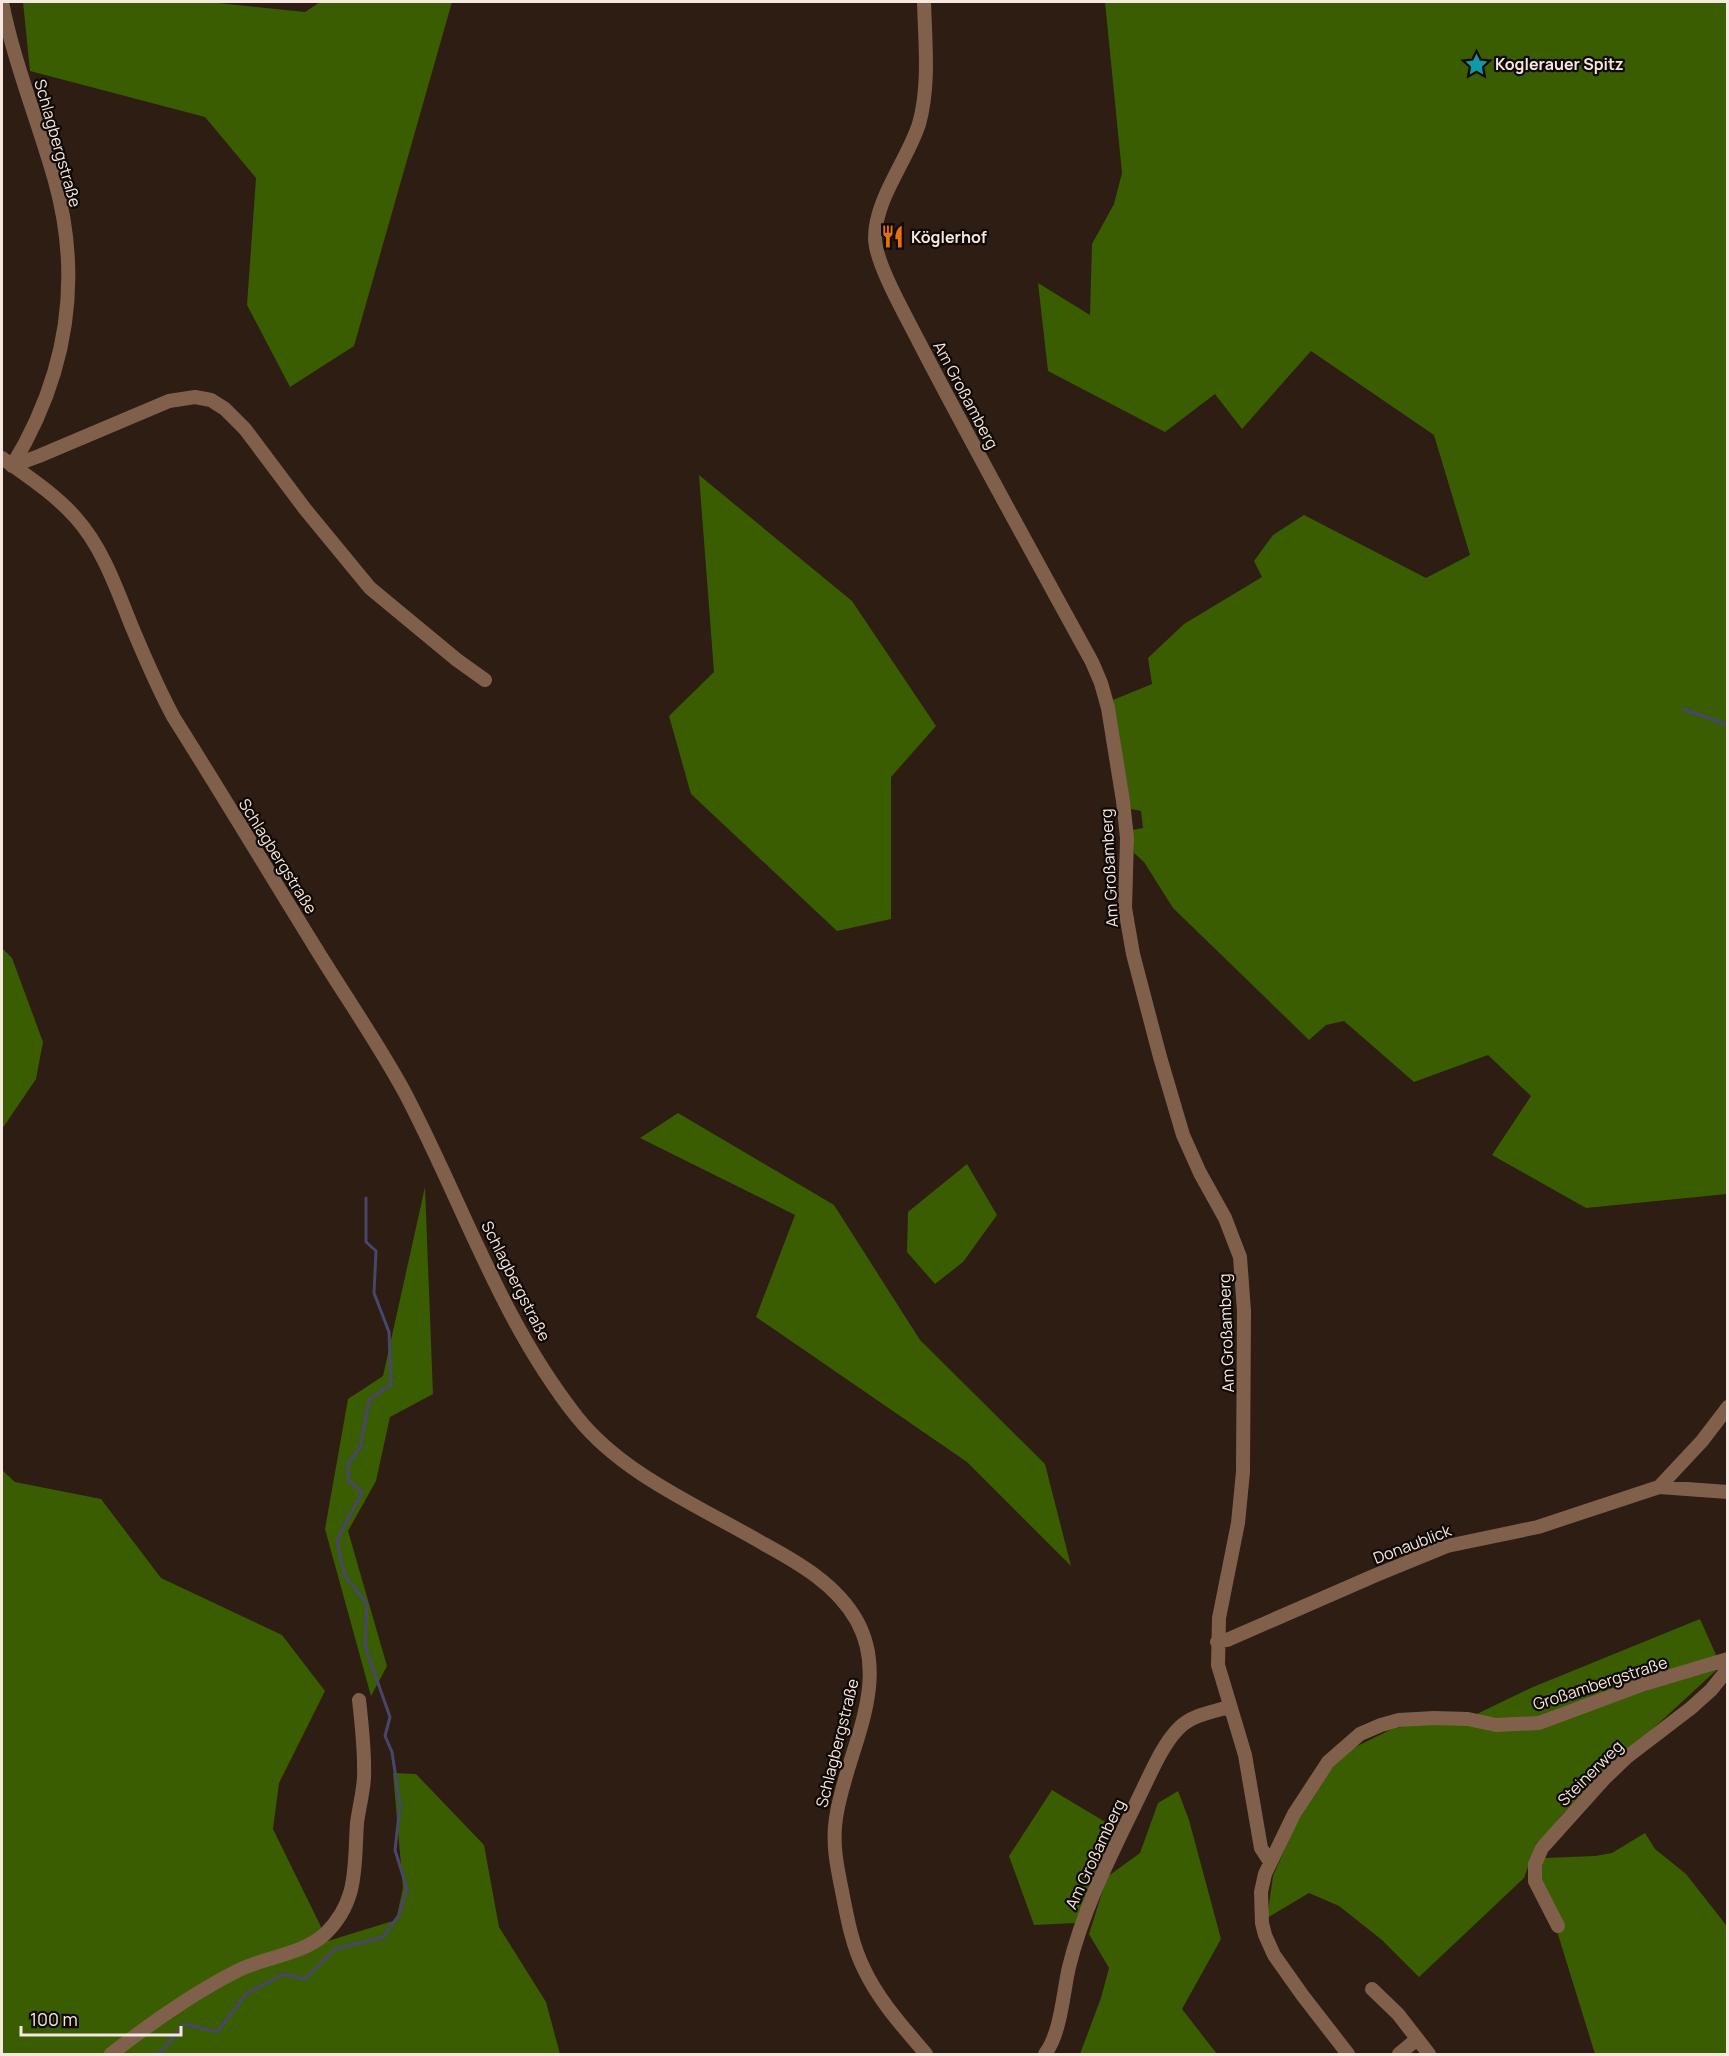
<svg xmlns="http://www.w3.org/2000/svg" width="1729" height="2056" viewBox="0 0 1729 2056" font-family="Manrope,sans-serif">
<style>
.forest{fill:#3a5d01}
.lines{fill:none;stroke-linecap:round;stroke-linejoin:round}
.stream{stroke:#49466e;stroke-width:3}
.minor{stroke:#81604b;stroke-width:14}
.labels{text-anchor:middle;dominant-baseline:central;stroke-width:4.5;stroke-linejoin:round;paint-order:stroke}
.poi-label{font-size:16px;font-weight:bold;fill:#f4e8e1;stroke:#100905;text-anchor:start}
.street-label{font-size:16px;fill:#f4e8e1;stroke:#100905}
</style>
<rect width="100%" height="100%" fill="#2d1d12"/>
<path class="forest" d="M 23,2 L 209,2 L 305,12 L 320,2 L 452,2 L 354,346 L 290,387 L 247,305 L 256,178 L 205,117 L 30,71 Z
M 1105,2 L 1727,2 L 1727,1194 L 1586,1208 L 1492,1155 L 1531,1096 L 1488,1055 L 1414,1082 L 1344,1021 L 1326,1025 L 1309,1040 L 1173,908 L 1144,862 L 1134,853 L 1132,830 L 1143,828 L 1141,811 L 1131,809 L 1113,700 L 1152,684 L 1148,658 L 1184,624 L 1262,577 L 1254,561 L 1273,535 L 1304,515 L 1426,578 L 1470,555 L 1434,435 L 1311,351 L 1242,429 L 1215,394 L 1165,432 L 1048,371 L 1038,283 L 1090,315 L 1092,244 L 1114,204 L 1122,173 Z
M 699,475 L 852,601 L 936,726 L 891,777 L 891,919 L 837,931 L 691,794 L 669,716 L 714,672 Z
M 2,948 L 12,958 L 43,1042 L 36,1079 L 2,1129 Z
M 678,1113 L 834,1205 L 920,1340 L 1045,1464 L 1071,1566 L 967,1462 L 756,1317 L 795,1215 L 640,1138 Z
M 967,1164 L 997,1215 L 963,1262 L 935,1284 L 907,1252 L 908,1212 Z
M 425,1187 L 433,1394 L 390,1417 L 376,1481 L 348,1531 L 387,1666 L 371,1696 L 325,1529 L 348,1399 L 383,1376 Z
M 2,1470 L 15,1482 L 101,1499 L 161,1578 L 282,1635 L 325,1691 L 279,1783 L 273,1829 L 328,1941 L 396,1920 L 403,1888 L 393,1773 L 416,1774 L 484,1845 L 499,1927 L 546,2002 L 560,2054 L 2,2054 Z
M 1700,1619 L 1721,1666 L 1584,1792 L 1561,1816 L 1542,1840 L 1537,1842 L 1524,1878 L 1419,1977 L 1382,1940 L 1339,1906 L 1309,1893 L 1267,1918 L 1273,1876 L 1295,1826 L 1329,1768 L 1347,1751 L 1392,1729 L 1417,1724 L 1454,1725 L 1533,1687 Z
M 1052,1790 L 1117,1829 L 1076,1923 L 1034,1925 L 1009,1856 Z
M 1178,1791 L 1189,1820 L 1221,1939 L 1182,2009 L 1217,2054 L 1080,2054 L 1101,1998 L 1109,1968 L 1089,1934 L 1107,1877 L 1140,1853 L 1158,1803 Z
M 1645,1833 L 1655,1849 L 1686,1874 L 1726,1925 L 1727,2054 L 1595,2054 L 1539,1873 L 1544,1858 L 1595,1856 L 1612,1853 Z"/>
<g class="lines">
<path class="stream" d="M 1683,709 L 1728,725
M 155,2054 L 161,2052 L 184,2024 L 217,2032 L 246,1994 L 284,1974 L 305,1979 L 335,1949 L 383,1937 L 399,1915 L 407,1889 L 395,1850 L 400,1805 L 392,1752 L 385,1736 L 390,1717 L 365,1646 L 367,1604 L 344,1574 L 337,1540 L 362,1492 L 349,1481 L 347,1465 L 360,1448 L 369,1400 L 391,1384 L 389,1332 L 374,1293 L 376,1251 L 366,1242 L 366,1198"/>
<path class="minor" d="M 2,2 C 14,63 38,121 55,181 C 83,282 66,377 12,466
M 924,2 C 925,41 930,85 919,124 C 907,161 875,199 875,238 C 875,263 907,318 919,342 C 975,450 1034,556 1092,662 L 1101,683 L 1108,708 L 1123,801 L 1127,838 L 1125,908 L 1133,954 L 1160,1057 L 1183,1135 L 1200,1173 L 1225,1218 L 1240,1257 L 1244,1311 L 1243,1472 L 1238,1523 L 1219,1618 L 1218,1665 L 1245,1755 L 1261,1848 L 1270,1862
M 2,458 C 27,476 55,494 76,518 C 103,548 117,590 132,627 C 145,658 158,689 174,718 C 222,794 268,871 315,947 C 345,996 378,1043 405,1093 C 462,1201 500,1320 577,1417 C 623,1475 701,1507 764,1544 C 799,1563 837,1585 857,1621 C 892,1685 845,1754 836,1818 C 832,1843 837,1867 842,1891 C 847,1917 852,1945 864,1969 C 879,2001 904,2028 926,2054
M 12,466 L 39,456 L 169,401 L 195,397 L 211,400 L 225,409 L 245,429 L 305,509 L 370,588 L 457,660 L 485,680
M 1659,1487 L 1702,1441 L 1728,1407
M 1217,1642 L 1227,1640 L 1376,1575 L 1447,1546 L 1538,1527 L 1659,1487 L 1728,1492
M 1558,1926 L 1535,1881 L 1535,1864 L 1542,1848 L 1604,1779 L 1627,1757 L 1691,1708 L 1711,1690 L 1728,1669
M 1372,1989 L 1398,2014 L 1429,2054
M 111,2054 C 151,2023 194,1992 241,1969 C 267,1957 303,1954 325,1934 C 359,1901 354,1866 357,1823 C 359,1808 363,1793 364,1778 C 365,1752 362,1726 359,1700
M 1045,2054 C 1061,2033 1063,1993 1069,1967 C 1084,1906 1113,1851 1140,1795 C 1151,1773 1162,1745 1179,1728 C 1192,1715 1212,1712 1229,1707
M 1348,2054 L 1303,1996 L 1274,1955 L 1265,1935 L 1262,1923 L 1261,1892 L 1265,1874 L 1294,1814 L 1328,1762 L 1360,1734 L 1381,1725 L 1399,1720 L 1434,1718 L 1468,1719 L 1496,1725 L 1539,1723 L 1644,1684 L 1728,1659
M 1399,2054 L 1416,2040"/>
</g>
<defs>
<symbol id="sight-bare" viewBox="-9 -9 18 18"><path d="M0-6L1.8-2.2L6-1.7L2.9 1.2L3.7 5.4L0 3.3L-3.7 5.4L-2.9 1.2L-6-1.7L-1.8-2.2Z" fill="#0f9aa8" stroke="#100905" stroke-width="2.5" paint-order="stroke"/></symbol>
<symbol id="restaurant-bare" viewBox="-9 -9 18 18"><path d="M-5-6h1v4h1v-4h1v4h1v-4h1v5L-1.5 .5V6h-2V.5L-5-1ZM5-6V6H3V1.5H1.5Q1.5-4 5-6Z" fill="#e8710a" stroke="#100905" stroke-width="2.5" paint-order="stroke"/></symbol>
</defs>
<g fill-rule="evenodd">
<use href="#sight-bare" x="1460" y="48" width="33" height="33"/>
<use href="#restaurant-bare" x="876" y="220" width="33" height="33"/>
</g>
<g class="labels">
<g class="poi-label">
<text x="1495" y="64">Koglerauer Spitz</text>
<text x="911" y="237">Köglerhof</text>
</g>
<g class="street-label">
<text transform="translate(58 143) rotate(74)">Schlagbergstraße</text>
<text transform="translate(966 395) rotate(62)">Am Großamberg</text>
<text transform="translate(278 856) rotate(58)">Schlagbergstraße</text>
<text transform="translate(1109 868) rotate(-93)">Am Großamberg</text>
<text transform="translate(516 1281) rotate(63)">Schlagbergstraße</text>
<text transform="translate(1226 1333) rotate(-92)">Am Großamberg</text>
<text transform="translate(1412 1544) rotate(-21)">Donaublick</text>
<text transform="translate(1600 1683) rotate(-18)">Großambergstraße</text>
<text transform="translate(837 1743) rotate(-76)">Schlagbergstraße</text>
<text transform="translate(1590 1773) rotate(-45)">Steinerweg</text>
<text transform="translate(1095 1854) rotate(-65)">Am Großamberg</text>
</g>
</g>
<rect width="1729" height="2056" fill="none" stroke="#f4e8e1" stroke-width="6"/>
<path d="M21 2026v9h160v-9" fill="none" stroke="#f4e8e1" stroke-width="3"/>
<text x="30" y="2026" font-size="18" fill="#f4e8e1" stroke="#100905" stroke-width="4.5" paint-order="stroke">100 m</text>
</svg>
